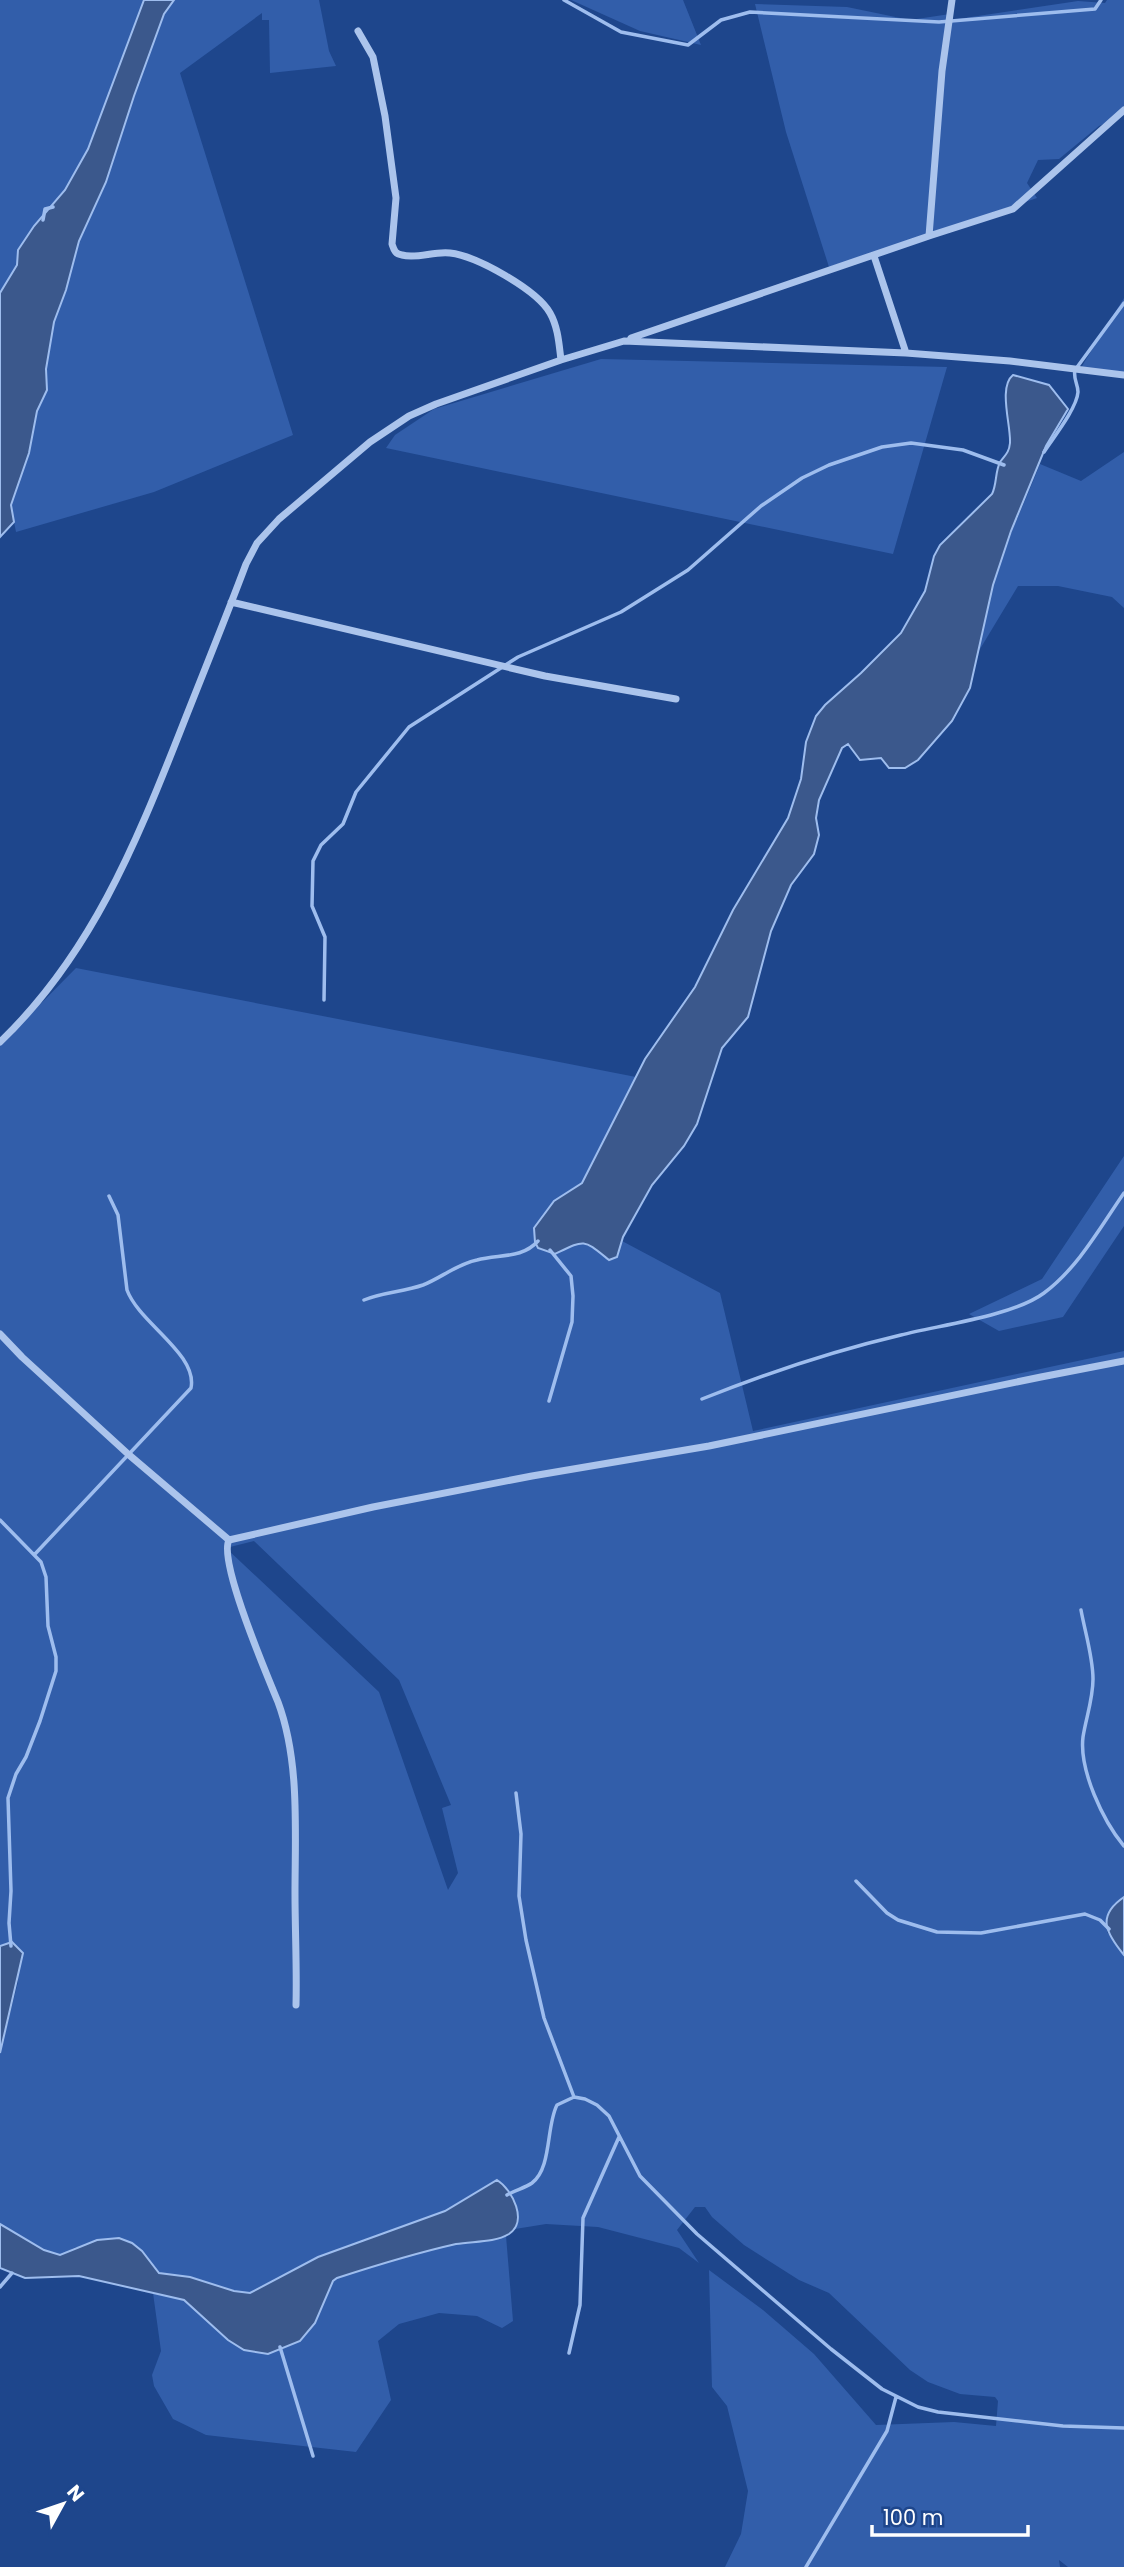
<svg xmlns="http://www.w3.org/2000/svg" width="1124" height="2567" viewBox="0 0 1124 2567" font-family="Poppins,sans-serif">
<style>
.green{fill:#325eaa;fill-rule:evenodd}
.water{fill:#3b588c;stroke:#9ebdee;stroke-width:2}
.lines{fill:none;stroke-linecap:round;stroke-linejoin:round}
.stream{stroke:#9ebdee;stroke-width:3.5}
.minor{stroke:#abc4ec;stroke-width:7}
</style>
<rect width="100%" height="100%" fill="#1e468c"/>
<path class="green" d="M 0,0 L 144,0 L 88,149 L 65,190 L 34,226 L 19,250 L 17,265 L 0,293 Z
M 174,0 L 319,0 L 329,51 L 336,66 L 270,73 L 269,20 L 262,20 L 262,13 L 180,73 L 293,435 L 154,492 L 16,532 L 11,506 L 29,453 L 37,411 L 47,390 L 46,369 L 54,322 L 66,290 L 79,241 L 106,182 L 134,96 L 164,14 Z
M 571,0 L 683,0 L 701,45 L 640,31 Z
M 1107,0 L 1124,0 L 1124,115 L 1099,126 L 1059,159 L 1038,160 L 1027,183 L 1037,198 L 829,267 L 786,132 L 755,4 L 847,7 L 910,20 L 950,14 L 951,20 L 1078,1 L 1105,3 Z
M 1124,298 L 1124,375 L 1081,368 L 1085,361 Z
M 601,359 L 947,367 L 893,554 L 386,448 L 395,435 L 434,409 Z
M 1124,452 L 1124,608 L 1112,597 L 1058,586 L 1018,586 L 977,654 C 983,587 1016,525 1040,464 L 1081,481 Z
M 76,968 L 636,1077 L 582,1183 L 554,1201 L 534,1228 L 566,1249 C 585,1236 595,1249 609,1260 L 617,1257 L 622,1241 L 720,1293 L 753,1431 L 1124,1351 L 1124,1897 L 1114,1904 L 1107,1932 L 1124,1955 L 1124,2567 L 1068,2567 L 1059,2560 L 1060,2567 L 725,2567 L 741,2534 L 748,2491 L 727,2406 L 712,2387 L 709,2270 L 763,2310 L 814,2354 L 876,2425 L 954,2422 L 996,2426 L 998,2401 L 995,2397 L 960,2394 L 928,2382 L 910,2370 L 829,2293 L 799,2280 L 744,2245 L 712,2217 L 705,2207 L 695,2207 L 677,2230 L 699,2263 L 679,2248 L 598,2227 L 546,2224 L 515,2229 C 524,2215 511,2189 497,2180 L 445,2211 L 318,2257 L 250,2293 L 234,2291 L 190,2277 L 159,2273 L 142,2251 L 76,2247 L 60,2255 L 44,2250 L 0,2224 L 0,2053 L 18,1982 L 12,1942 L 0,1946 L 0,1045 ZM 254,1541 L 399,1680 L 451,1805 L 442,1808 L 458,1873 L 448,1890 L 379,1692 L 226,1548 Z
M 1124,1156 L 1124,1226 L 1063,1317 L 999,1331 L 969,1314 L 1042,1279 Z
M 506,2236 L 513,2321 L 502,2328 L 477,2316 L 439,2313 L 399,2324 L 378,2341 L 391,2400 L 356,2452 L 206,2435 L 173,2419 L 154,2386 L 152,2375 L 161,2351 L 153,2293 L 184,2300 L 228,2340 L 244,2350 L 269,2354 L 300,2341 L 315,2323 L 333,2281 L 337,2278 L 398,2258 L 460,2243 Z"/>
<path class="water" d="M 144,0 L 174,0 L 164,14 L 134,96 L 106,182 L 79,241 L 66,290 L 54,322 L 46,369 L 47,390 L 37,411 L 29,453 L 11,505 L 14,522 L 0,537 L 0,293 L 17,265 L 18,250 L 34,226 L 65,190 L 88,149 Z
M 1013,375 L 1049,385 L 1068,409 L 1046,446 L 1011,531 L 993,585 L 970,688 L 952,721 L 918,760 L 905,768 L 889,768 L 881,758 L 860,760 L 848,744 L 842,748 L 819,800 L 816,818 L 819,835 L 814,854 L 791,885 L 771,931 L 748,1017 L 722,1048 L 697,1124 L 684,1146 L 652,1185 L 623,1237 L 617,1257 L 609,1260 C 583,1239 586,1239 555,1254 L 538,1248 L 535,1242 L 534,1228 L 554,1201 L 582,1183 L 645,1059 L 695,987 L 733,910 L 788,818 L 801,779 L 806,742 L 816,716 L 825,705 L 861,673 L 901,633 L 925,591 L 934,556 L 940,545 L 992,494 C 997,484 995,472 1000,462 C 1005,455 1009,453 1010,443 C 1011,425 998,387 1013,375 Z
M 1124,1897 L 1124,1955 C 1106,1933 1096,1916 1124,1897 Z
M 12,1942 L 23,1953 L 0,2053 L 0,1946 Z
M 497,2180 C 513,2190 528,2222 509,2234 C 494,2243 473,2241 456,2244 C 416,2253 377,2265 337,2278 L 333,2281 L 315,2323 L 300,2341 L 268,2354 L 244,2350 L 228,2340 L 184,2300 L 79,2276 L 25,2278 L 0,2268 L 0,2224 L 44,2250 L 60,2255 L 97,2240 L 119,2238 L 132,2243 L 142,2251 L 159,2273 L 190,2277 L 234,2291 L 250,2293 L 318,2257 L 445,2211 Z"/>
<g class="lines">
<path class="stream" d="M 564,0 L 621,32 L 688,45 L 721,20 L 750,12 L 939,22 L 1095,9 L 1101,0
M 43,220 L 45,209 L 53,207
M 1044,452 C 1053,438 1077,408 1078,392 C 1078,384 1073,379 1075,370 L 1124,303
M 324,1000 L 325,937 L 312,906 L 313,861 L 321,845 L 343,824 L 356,792 L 409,727 L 518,657 L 621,612 L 688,570 L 761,506 L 802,478 L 829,465 L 882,447 L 911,443 L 963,450 L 1004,465
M 364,1300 C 383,1292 403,1292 423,1285 C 441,1278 457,1264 477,1260 C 499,1254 522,1259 538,1241
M 702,1399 C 767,1373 833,1351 901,1335 C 940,1325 1013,1316 1044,1293 C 1078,1268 1101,1226 1124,1193
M 549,1401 L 572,1322 L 573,1296 L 571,1276 L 550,1250
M 0,1520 L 41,1562 L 46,1577 L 48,1626 L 56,1657 L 56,1671 L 40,1721 L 26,1757 L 16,1774 L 8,1798 L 11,1891 L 9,1923 L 11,1946
M 35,1554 L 191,1388 C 198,1354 139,1323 127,1290 L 118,1215 L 109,1196
M 1081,1610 C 1085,1632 1093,1657 1093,1679 C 1093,1699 1086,1718 1083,1737 C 1079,1770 1103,1821 1124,1846
M 516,1793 L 521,1834 L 519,1896 L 526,1940 L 544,2018 L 574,2097
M 856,1881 L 887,1913 L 898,1920 L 937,1932 L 981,1933 L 1085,1914 L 1100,1920 L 1109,1929
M 507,2195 C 515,2190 525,2188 532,2183 C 552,2168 546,2126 557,2105 L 574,2097 L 585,2099 L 597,2105 L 609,2116 L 640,2176 L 697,2234 L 831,2349 L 882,2389 L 918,2407 L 938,2412 L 1063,2426 L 1124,2428
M 0,2287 L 12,2273
M 280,2347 L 313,2456
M 569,2353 L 580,2305 L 583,2218 L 619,2137
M 806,2567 L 887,2431 L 896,2397"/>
<path class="minor" d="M 358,31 L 373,57 L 385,116 L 396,198 L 392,244 C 394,250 395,254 402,255 C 417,259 434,251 450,253 C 477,256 537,290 550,313 C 558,327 559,344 561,360
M 929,236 L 1013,209 L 1124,110
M 874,256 L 906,353
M 631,338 L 929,236 L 942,71 L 952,0
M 231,602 L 545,676 L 676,699
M 0,1042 C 90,956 135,846 180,732 C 202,676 225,620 246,564 L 257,543 L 279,519 L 370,442 L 409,416 L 436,404 L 561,360 L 624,341 L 906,353 L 1010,361 L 1124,375
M 0,1334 L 22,1357 L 128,1454 L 229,1540
M 296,2005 C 297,1968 295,1931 295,1893 C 295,1831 300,1761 278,1702 C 267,1675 218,1561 229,1540 L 373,1507 L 532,1476 L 709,1446 L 1041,1377 L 1124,1361"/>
</g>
<g transform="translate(63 2504) rotate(50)" stroke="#1e468c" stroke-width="5" paint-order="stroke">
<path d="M0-5L12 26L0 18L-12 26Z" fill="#ffffff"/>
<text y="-10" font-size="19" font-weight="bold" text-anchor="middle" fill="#ffffff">N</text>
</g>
<path d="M872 2525v10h156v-10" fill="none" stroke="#ffffff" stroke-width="3.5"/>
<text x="883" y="2525" font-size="21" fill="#ffffff" stroke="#1e468c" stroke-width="5" paint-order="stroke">100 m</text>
</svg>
